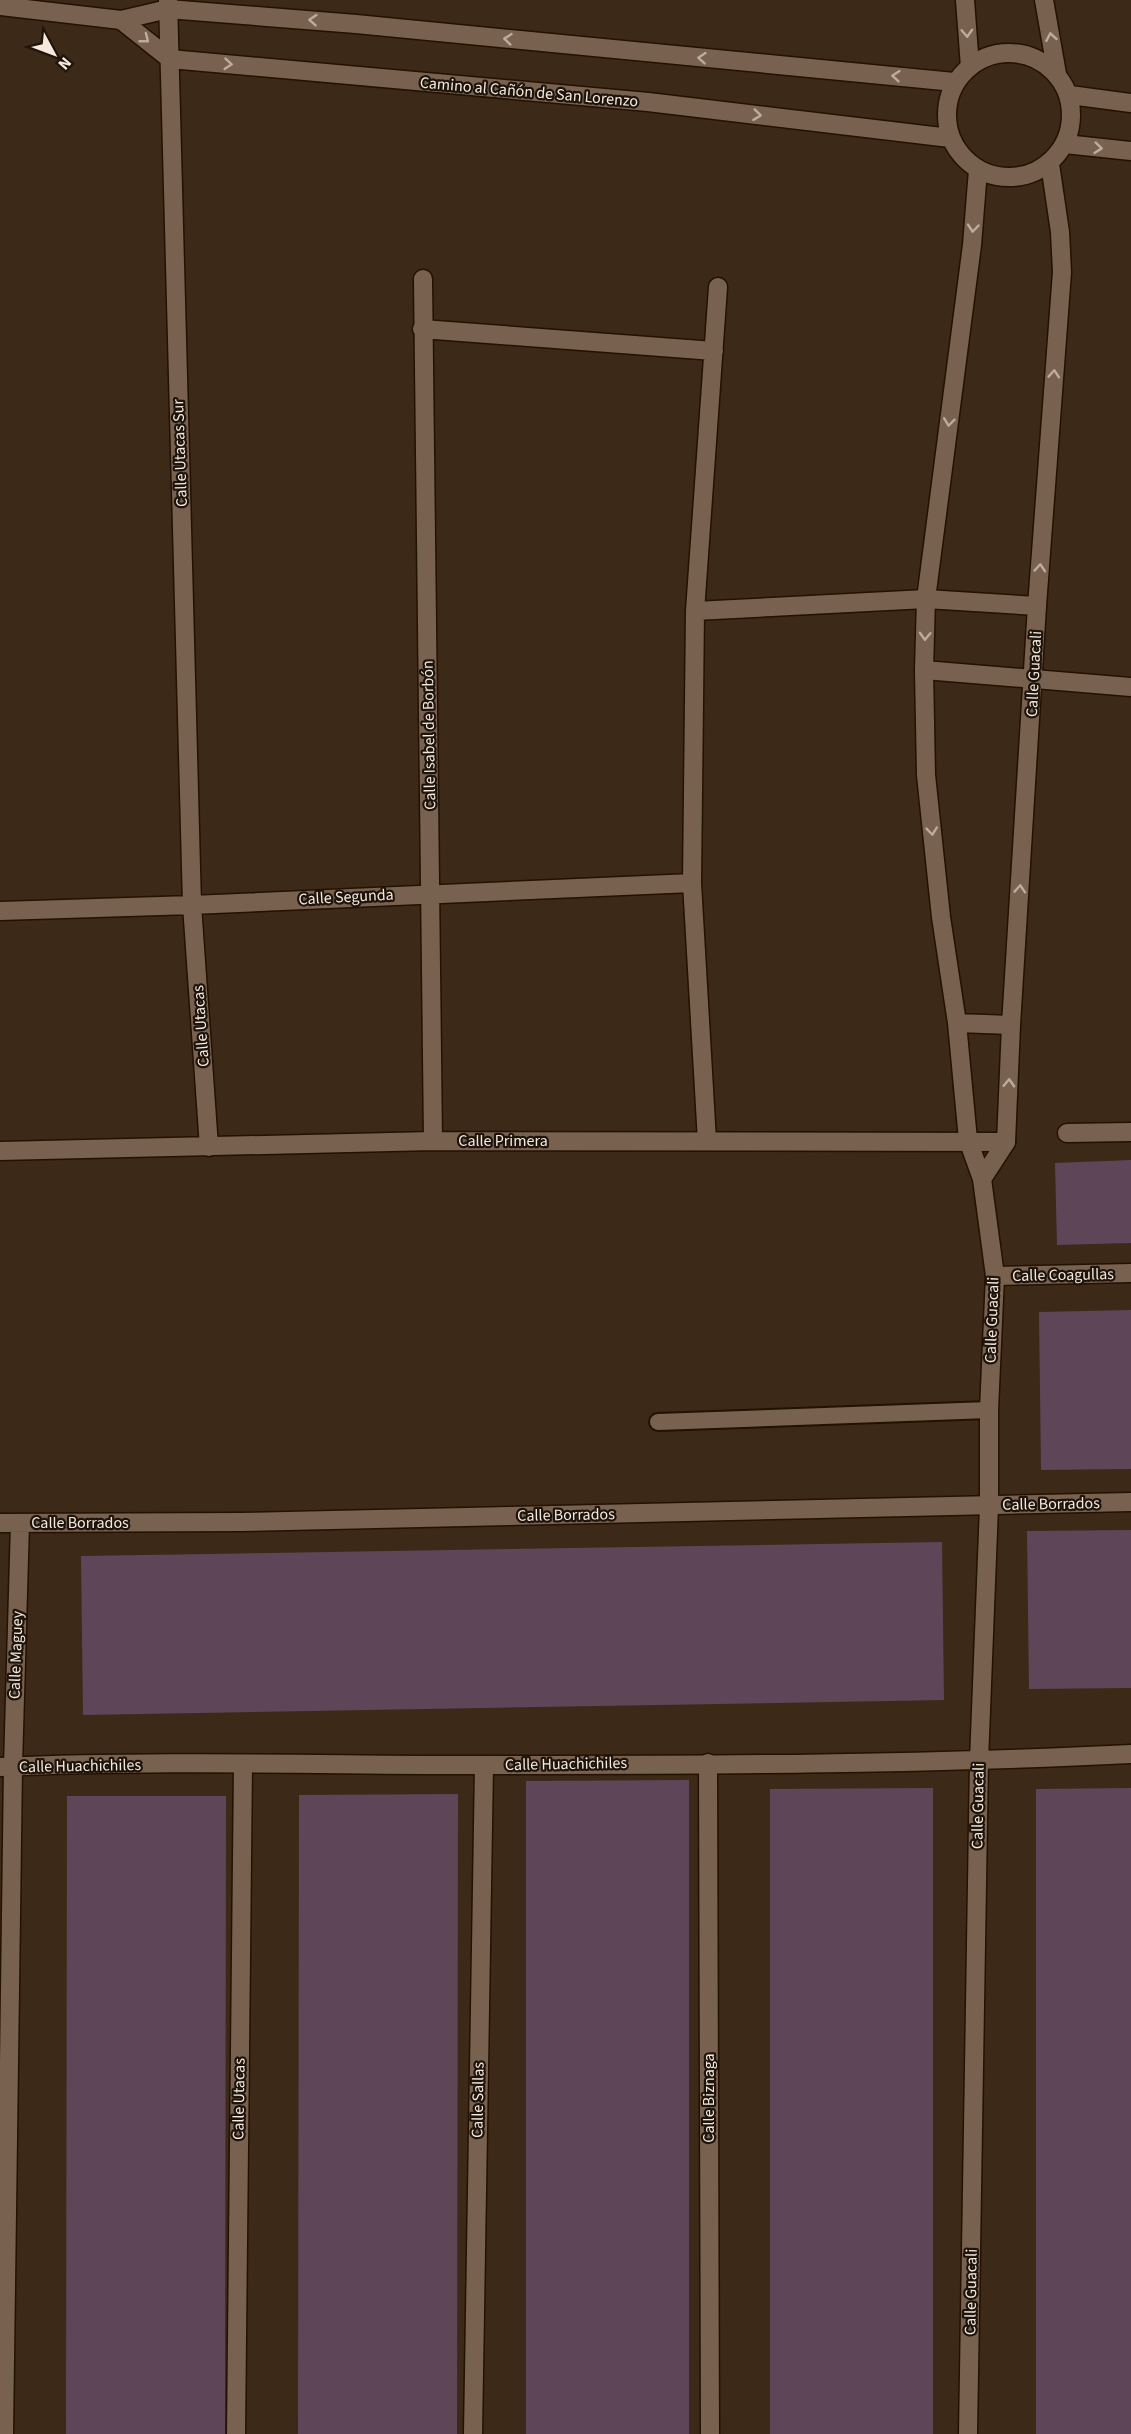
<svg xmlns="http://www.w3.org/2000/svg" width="1131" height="2434" viewBox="0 0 1131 2434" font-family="'Source Sans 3',sans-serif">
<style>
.building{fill:#5e4658}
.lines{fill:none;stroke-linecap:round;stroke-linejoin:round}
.lane-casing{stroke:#231102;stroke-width:20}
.street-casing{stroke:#231102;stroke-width:21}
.secondary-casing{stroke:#231102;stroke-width:21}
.lane{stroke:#78614e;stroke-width:16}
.street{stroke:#78614e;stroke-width:18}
.secondary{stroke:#78614e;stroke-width:18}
.oneway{stroke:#bdab9d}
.labels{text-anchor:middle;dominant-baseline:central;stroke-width:4.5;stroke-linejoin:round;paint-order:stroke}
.street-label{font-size:16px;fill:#f6e8dd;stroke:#1d140c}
</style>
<rect width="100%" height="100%" fill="#3d2918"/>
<path class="building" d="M 1131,1160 L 1131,1243 L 1057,1245 L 1055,1163 Z
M 1131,1310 L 1131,1469 L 1041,1470 L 1039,1312 Z
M 1131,1530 L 1131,1688 L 1029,1689 L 1027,1531 Z
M 942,1542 L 944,1700 L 83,1715 L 81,1556 Z
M 689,1780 L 689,2434 L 526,2434 L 526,1781 Z
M 933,1788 L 933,2434 L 770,2434 L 770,1789 Z
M 1131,1788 L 1131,2434 L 1036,2434 L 1036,1789 Z
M 458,1794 L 457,2434 L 298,2434 L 299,1795 Z
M 67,1796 L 226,1796 L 225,2434 L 66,2434 Z"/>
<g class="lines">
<defs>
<path id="lane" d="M 658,1422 L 989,1410"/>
<path id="street" d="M 168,0 L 192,905 L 209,1147
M 965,0 L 970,67
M 1044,0 L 1057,74
M 121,20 L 170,59
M 121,20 L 168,9
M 423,279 L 433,1141
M 422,329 L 714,351
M 695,611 L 926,599 L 1037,606
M 924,670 L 1131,687
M 0,911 L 192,905 L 692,883
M 1067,1133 L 1131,1132
M 707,1141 L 692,883 L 695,611 L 718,287
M 0,1151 L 433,1141 L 1006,1142
M 995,1276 L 1131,1273
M 0,1523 L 240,1522 L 1131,1502
M 708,1763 L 710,2434
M 4,2434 L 13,1766 L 20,1523
M 236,2434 L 243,1764
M 473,2434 L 484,1765
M 968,2434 L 979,1761"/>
<path id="secondary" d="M 0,6 L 121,20
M 168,9 L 356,24 L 954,82
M947 115a62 62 0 1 1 124 0a62 62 0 1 1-124 0Z
M 170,59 L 648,102 L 950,138
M 1070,95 L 1131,103
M 1065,144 L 1131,151
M 978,170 L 972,245 L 926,599 L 924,670 L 926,775 L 941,917 L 957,1023 L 968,1140 L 982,1179 L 995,1276 L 989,1410 L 989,1506 L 979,1761
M 957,1023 L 1011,1025
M 982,1179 L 1006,1142 L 1011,1025 L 1037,606 L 1062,272 L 1060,232 L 1050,164
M 0,1767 C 161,1760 322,1765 483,1765 C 699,1765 915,1765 1131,1754"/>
</defs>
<use href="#lane" class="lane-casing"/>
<use href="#street" class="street-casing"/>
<use href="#secondary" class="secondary-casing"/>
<use href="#lane" class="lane"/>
<use href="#street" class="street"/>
<use href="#secondary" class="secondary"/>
</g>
<defs><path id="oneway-chevron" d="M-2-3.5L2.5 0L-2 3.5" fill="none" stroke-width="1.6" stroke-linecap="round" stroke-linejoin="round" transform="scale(1.5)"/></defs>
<g class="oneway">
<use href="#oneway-chevron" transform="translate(313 20) rotate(-176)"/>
<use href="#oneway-chevron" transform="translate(967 33) rotate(87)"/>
<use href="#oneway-chevron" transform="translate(1051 37) rotate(-100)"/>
<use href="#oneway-chevron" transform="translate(145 39) rotate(38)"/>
<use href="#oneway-chevron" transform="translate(508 39) rotate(-174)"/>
<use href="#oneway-chevron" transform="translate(702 58) rotate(-175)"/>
<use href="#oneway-chevron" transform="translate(228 64) rotate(5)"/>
<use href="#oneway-chevron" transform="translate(896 76) rotate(-175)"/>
<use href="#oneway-chevron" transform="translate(757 115) rotate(7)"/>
<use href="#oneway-chevron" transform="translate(1098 148) rotate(6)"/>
<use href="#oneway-chevron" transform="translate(973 228) rotate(95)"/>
<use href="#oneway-chevron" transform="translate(1054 374) rotate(-86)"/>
<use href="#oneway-chevron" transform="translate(949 422) rotate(97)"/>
<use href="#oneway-chevron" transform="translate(1040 568) rotate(-86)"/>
<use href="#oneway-chevron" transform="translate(925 636) rotate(92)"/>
<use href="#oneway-chevron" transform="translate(932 831) rotate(84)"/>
<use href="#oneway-chevron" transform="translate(1020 889) rotate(-86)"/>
<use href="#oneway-chevron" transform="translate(1009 1083) rotate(-88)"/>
</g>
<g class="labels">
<g class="street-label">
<text transform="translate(529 92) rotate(5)">Camino al Cañón de San Lorenzo</text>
<text transform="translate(180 453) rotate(-92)">Calle Utacas Sur</text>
<text transform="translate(1034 674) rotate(-87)">Calle Guacali</text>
<text transform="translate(429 735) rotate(-91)">Calle Isabel de Borbón</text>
<text transform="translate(346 897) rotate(-3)">Calle Segunda</text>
<text transform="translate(201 1026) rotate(-94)">Calle Utacas</text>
<text x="503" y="1141">Calle Primera</text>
<text transform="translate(1063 1275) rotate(-1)">Calle Coagullas</text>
<text transform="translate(992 1320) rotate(-88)">Calle Guacali</text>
<text transform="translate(1051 1504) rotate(-1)">Calle Borrados</text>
<text transform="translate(566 1515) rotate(-1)">Calle Borrados</text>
<text x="80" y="1523">Calle Borrados</text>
<text transform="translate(16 1655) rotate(-88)">Calle Maguey</text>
<text transform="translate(566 1764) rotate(-1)">Calle Huachichiles</text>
<text transform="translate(80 1766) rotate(-1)">Calle Huachichiles</text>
<text transform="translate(978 1806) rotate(-89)">Calle Guacali</text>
<text transform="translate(709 2098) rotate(-90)">Calle Biznaga</text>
<text transform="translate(239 2099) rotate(-89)">Calle Utacas</text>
<text transform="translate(478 2100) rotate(-89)">Calle Sallas</text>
<text transform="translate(971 2292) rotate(-89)">Calle Guacali</text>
</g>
</g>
<g transform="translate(54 54) rotate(131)" stroke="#1d140c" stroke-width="4.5" paint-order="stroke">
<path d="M0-4.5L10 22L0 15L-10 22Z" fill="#f6e8dd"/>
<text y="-9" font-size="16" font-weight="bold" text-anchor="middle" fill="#f6e8dd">N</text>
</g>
</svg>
